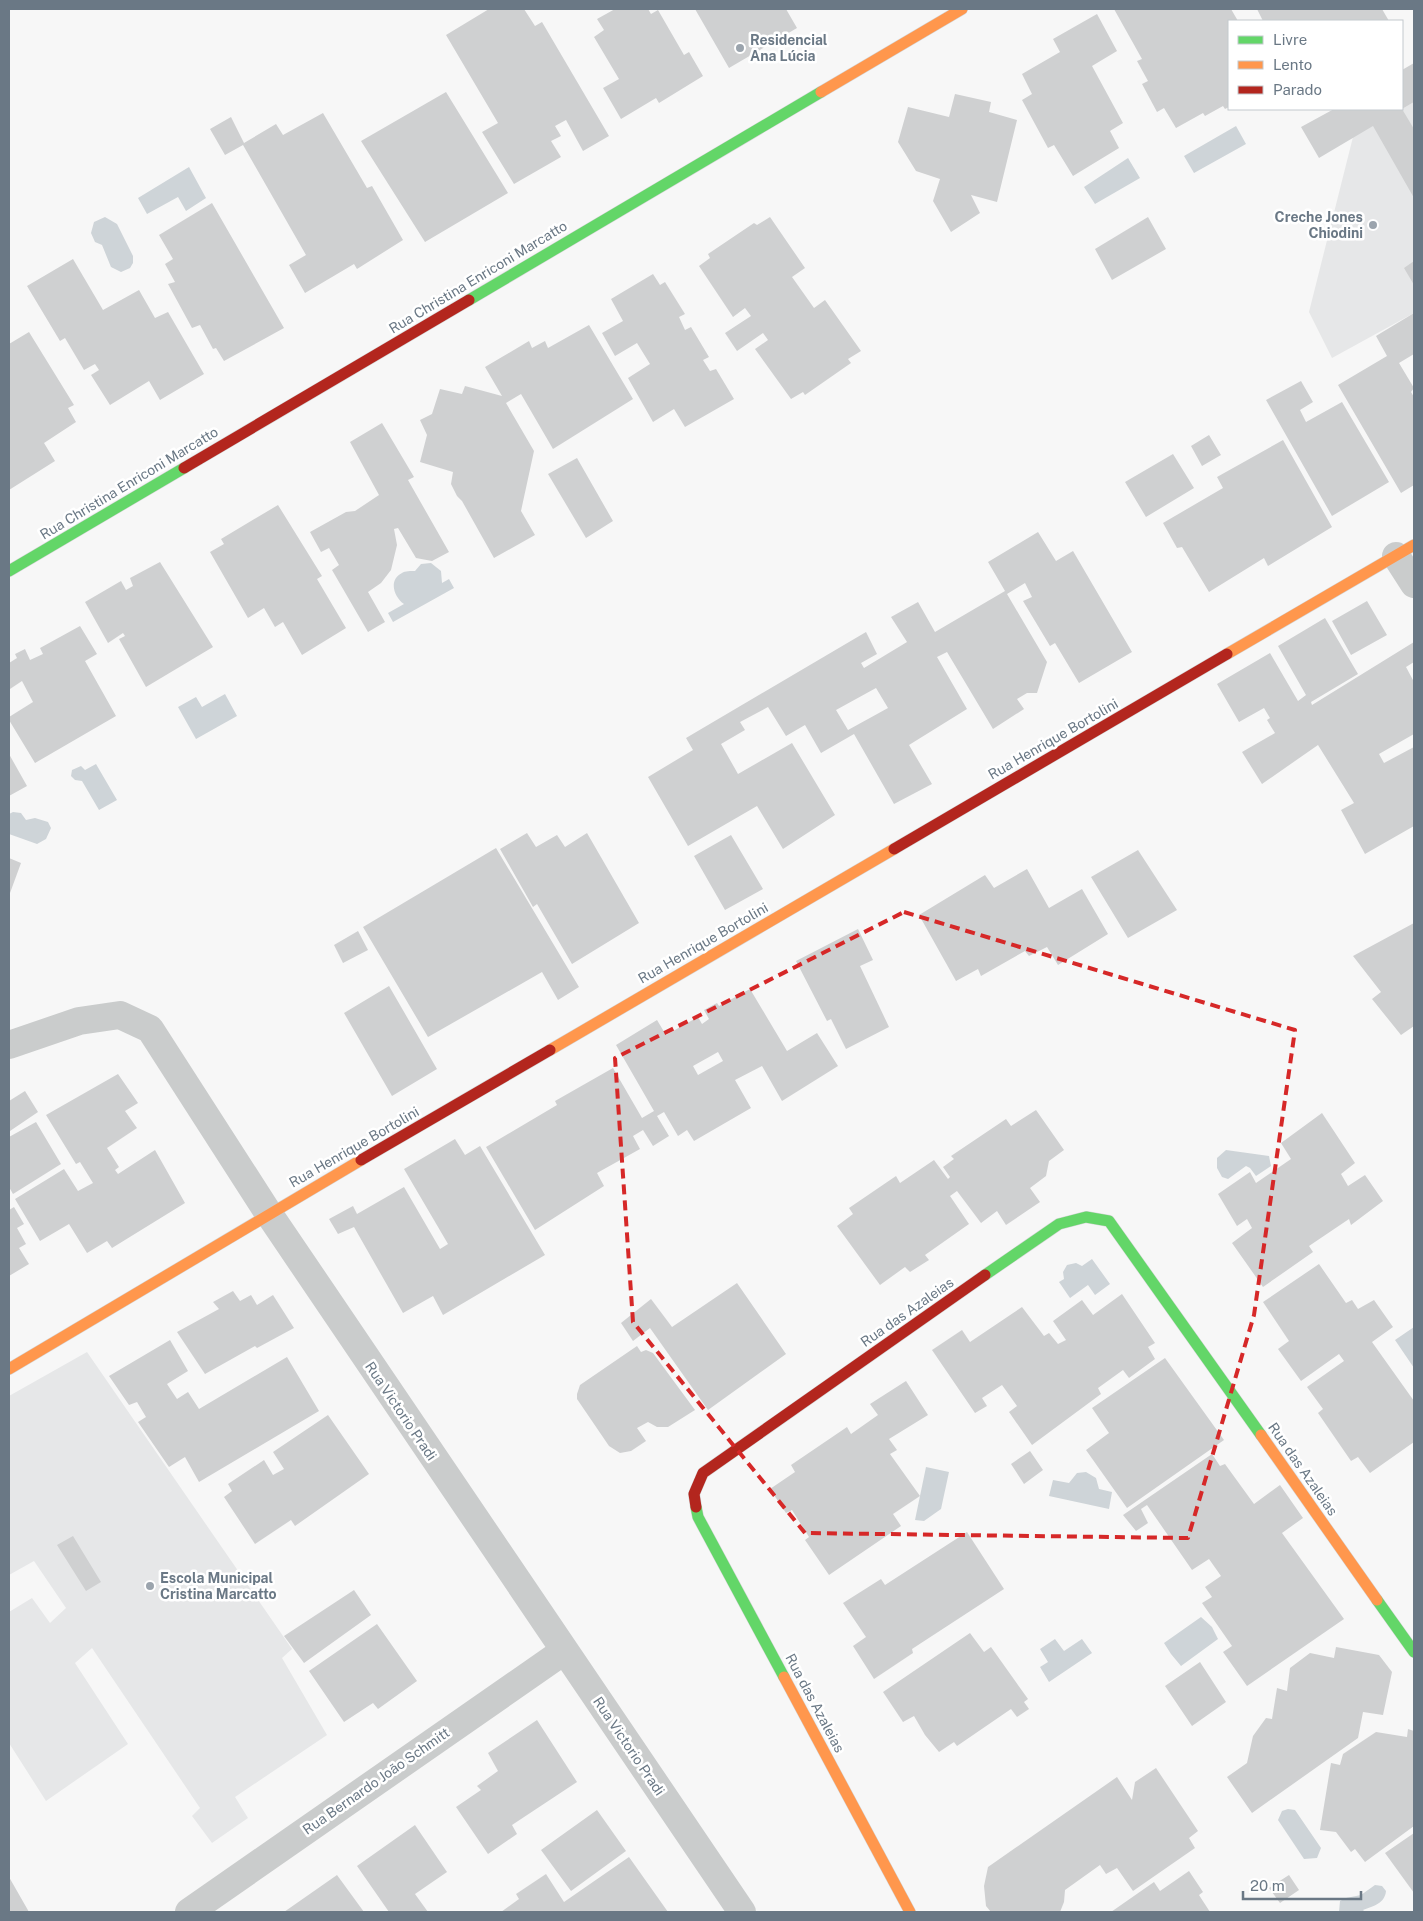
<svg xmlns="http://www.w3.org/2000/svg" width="1423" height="1921" viewBox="0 0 1423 1921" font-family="'Public Sans',sans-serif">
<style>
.built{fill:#e6e7e8}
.water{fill:#ced4d8}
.building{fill:#cfd0d1;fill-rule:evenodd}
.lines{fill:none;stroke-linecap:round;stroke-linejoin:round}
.fast-casing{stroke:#d4d5d6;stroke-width:12}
.slow-casing{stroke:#d4d5d6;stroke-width:12}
.jam-casing{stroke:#d4d5d6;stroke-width:12}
.street{stroke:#cacccc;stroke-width:28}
.fast{stroke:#63d668;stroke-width:11}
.slow{stroke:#ff974d;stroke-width:11}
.jam{stroke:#b3261e;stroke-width:11}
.marked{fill:none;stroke:#d62828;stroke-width:4;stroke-dasharray:10 6;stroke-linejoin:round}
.poi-dot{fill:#9ba4ad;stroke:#fff;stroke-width:2}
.labels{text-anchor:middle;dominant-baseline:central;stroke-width:5;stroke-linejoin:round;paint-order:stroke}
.poi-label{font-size:14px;font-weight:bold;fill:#6a7885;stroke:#fff;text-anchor:start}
.street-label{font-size:14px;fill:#6a7885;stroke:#fff}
</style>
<rect width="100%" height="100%" fill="#f7f7f7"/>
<path class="built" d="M 1414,102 L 1414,313 L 1332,358 L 1309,312 L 1353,137 Z
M 87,1352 L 292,1649 L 282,1658 L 327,1735 L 235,1797 L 248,1818 L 212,1843 L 192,1816 L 200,1808 L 92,1648 L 75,1663 L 128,1744 L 46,1801 L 9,1743 L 9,1612 L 32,1598 L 50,1623 L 66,1608 L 34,1561 L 9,1575 L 9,1396 Z"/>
<path class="water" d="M 1236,126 L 1246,144 L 1194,173 L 1184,156 Z
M 1128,158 L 1140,178 L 1095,204 L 1084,187 Z
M 189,167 L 206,198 L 186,211 L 178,197 L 147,214 L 138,198 Z
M 105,217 L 117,224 L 133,256 L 133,263 L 130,268 L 121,272 L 111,267 L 102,245 L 95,242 L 91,233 L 94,222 Z
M 431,563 L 441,571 L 442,583 L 449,579 L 454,588 L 393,622 L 388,613 L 404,604 C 394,597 388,580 402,573 C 405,571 411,571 415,571 L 421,564 Z
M 225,694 L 237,716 L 196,739 L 178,707 L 196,697 L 202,707 Z
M 96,764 L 117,800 L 99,810 L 82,781 L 75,780 L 71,776 L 72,770 L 81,766 L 85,770 Z
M 13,812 L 21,813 L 26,820 L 35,818 L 48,822 L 51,828 L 46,839 L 37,844 L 9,834 L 9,814 Z
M 1226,1150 L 1269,1156 L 1271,1166 L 1256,1176 L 1250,1168 L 1246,1166 L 1228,1179 L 1222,1177 L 1217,1168 L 1217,1158 Z
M 1092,1259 L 1110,1284 L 1095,1295 L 1088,1285 L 1070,1298 L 1059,1282 L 1064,1279 L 1063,1272 L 1067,1265 L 1076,1263 L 1082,1266 Z
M 1414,1327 L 1414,1368 L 1395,1340 Z
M 926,1467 L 949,1472 L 941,1509 L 924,1521 L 915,1520 Z
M 1086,1472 L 1096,1478 L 1099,1489 L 1112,1492 L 1109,1509 L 1049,1496 L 1053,1480 L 1069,1483 L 1077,1473 Z
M 1201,1617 L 1212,1627 L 1218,1639 L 1181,1666 L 1171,1654 L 1164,1643 Z
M 1055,1639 L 1064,1651 L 1082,1639 L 1092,1653 L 1049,1682 L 1040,1667 L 1048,1662 L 1040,1649 Z
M 1288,1809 L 1295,1810 L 1321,1848 L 1317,1858 L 1304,1859 L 1278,1820 L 1282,1811 Z
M 1375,1885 L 1382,1886 L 1386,1891 C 1385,1903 1374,1906 1363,1910 L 1365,1912 L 1339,1912 L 1340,1901 L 1346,1898 L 1361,1895 Z"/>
<path class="building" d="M 489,9 L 524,9 L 535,26 L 542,22 L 609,136 L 583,151 L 566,120 L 555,126 L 561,136 L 551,141 L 561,157 L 514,184 L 482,132 L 498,123 L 446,35 Z
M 615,9 L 648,9 L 651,14 L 658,10 L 684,55 L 689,52 L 703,76 L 659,103 L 656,98 L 621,119 L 603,88 L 619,79 L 594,37 L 604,30 L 597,19 Z
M 695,9 L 786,9 L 797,28 L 729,68 Z
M 1114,9 L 1231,9 L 1238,21 L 1229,21 L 1229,107 L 1225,109 L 1223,106 L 1205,116 L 1203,113 L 1176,128 L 1164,108 L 1157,112 L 1142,84 L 1148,81 L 1137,61 L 1142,59 Z
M 1257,9 L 1382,9 L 1389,21 L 1263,21 Z
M 1097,14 L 1117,51 L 1092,66 L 1123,123 L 1110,131 L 1119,148 L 1073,176 L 1054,145 L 1048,148 L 1022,100 L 1032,94 L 1022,74 L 1060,52 L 1053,39 Z
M 1414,63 L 1414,102 L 1402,109 L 1414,129 L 1414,198 L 1373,126 L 1319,158 L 1301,127 L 1334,109 L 1402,109 L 1402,70 Z
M 446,92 L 508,193 L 425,242 L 361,141 Z
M 955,94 L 991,102 L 989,112 L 1017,120 L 997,202 L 971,195 L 980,213 L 951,232 L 933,201 L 940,179 L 916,171 L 898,142 L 908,107 L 949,117 Z
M 323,113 L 367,188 L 372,186 L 403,240 L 357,269 L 354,264 L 305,293 L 289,265 L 306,255 L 243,145 L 225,155 L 210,129 L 231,117 L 244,143 L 276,124 L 283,135 Z
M 212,203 L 284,328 L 224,361 L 216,348 L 213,349 L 200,325 L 192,328 L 168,284 L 175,282 L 165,264 L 173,259 L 159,235 Z
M 770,217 L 805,268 L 792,277 L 814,308 L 825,300 L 861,351 L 848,359 L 851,363 L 805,395 L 803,392 L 791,399 L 755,349 L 768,340 L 763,333 L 737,351 L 725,333 L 751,316 L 745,308 L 733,317 L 699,266 L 710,258 L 708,254 L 754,223 L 757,225 Z
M 1148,217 L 1166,249 L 1112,280 L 1095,249 Z
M 73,259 L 103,310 L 139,290 L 155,318 L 168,312 L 204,374 L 160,400 L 149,381 L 110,405 L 91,375 L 99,370 L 95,364 L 84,370 L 65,338 L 60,341 L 27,286 Z
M 1414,261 L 1414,285 L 1404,268 Z
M 653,274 L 660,285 L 665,282 L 685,314 L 679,317 L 685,330 L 691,327 L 709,357 L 703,360 L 710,371 L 716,369 L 734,399 L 685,427 L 674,409 L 653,422 L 628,378 L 650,364 L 637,343 L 615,356 L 602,333 L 623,321 L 611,299 Z
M 1414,313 L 1414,354 L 1399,363 L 1414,388 L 1411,392 L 1414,397 L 1414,485 L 1401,493 L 1338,385 L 1387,356 L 1376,336 Z
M 589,325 L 633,399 L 553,449 L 521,394 L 506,403 L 534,451 L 521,511 L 535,535 L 494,558 L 462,501 L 457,496 L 451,484 L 453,472 L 420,462 L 427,435 L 420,420 L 432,414 L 440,389 L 462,394 L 465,386 L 502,396 L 485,367 L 529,341 L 532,348 L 545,341 L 548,348 Z
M 29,332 L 74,405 L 68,408 L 76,422 L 44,443 L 55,461 L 9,490 L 9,344 Z
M 1301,381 L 1313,402 L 1300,410 L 1306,422 L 1342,402 L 1389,482 L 1332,516 L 1266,400 Z
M 382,423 L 414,477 L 408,480 L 449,552 L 432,561 L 416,558 L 398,528 L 394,529 L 397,545 L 391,570 L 381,583 L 368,592 L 385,622 L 368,632 L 332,570 L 339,565 L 329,548 L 321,552 L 310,532 L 346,512 L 355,511 L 379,495 L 350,442 Z
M 1209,435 L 1221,455 L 1202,466 L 1191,446 Z
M 1283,440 L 1332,527 L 1268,566 L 1264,558 L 1209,592 L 1182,547 L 1177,548 L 1163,523 L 1223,488 L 1217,477 Z
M 1173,454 L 1194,488 L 1146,517 L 1125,482 Z
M 577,458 L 613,521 L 586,538 L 548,474 Z
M 278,505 L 322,576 L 317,579 L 346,628 L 302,655 L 283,622 L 275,627 L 264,608 L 248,618 L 210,552 L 224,544 L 221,539 Z
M 1038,532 L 1056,561 L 1073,551 L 1132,652 L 1079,683 L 1055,643 L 1050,646 L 1023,601 L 1032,597 L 1025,583 L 1007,594 L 1047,662 L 1037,693 L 1027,693 L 1017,699 L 1024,709 L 993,729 L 947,652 L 937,657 L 967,709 L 909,745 L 932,784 L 894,804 L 854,734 L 821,753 L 805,725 L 786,736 L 768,707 L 740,722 L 745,730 L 721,744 L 738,774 L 792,743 L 835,815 L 783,849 L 757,806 L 688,846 L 648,777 L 693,750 L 686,738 L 866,632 L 877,654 L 861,663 L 864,668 L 907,642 L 891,617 L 918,602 L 935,632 L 1005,591 L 988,562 ZM 876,688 L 888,708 L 848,730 L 836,710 Z
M 160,562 L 213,647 L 146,687 L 119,639 L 125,636 L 123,633 L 108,643 L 85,602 L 121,581 L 126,590 L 133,586 L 130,578 Z
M 1367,601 L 1387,635 L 1351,655 L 1332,621 Z
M 1325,618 L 1358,674 L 1311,702 L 1312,705 L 1414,642 L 1414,662 L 1406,667 L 1414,682 L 1414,734 L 1379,754 L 1384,763 L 1414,747 L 1414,826 L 1365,854 L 1341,810 L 1354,803 L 1318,745 L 1262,784 L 1242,752 L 1275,733 L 1267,720 L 1270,718 L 1264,708 L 1239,722 L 1217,684 L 1270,653 L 1298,701 L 1306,695 L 1278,646 Z
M 80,626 L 97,654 L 85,661 L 116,716 L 35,763 L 9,720 L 9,717 L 33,702 L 22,681 L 10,689 L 9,663 L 17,658 L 15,654 L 25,649 L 30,660 L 43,654 L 40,648 Z
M 9,754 L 27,786 L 9,796 Z
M 527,833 L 536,847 L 557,835 L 565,847 L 587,833 L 639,923 L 572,964 L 537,904 L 533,907 L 500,849 Z
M 731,835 L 763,889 L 725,910 L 694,856 Z
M 496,848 L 579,987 L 558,1000 L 542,972 L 428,1037 L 363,927 Z
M 1138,850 L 1177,910 L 1128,938 L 1091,877 Z
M 9,858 L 21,863 L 10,893 L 9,893 Z
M 1027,869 L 1049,908 L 1082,889 L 1108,934 L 1058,965 L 1047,947 L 1029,956 L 1025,951 L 981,976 L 978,969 L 956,981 L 919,915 L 985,875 L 994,888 Z
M 1414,923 L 1414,1026 L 1401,1035 L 1372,999 L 1381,992 L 1353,956 Z
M 858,929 L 873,960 L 860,966 L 889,1027 L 846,1049 L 831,1019 L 827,1021 L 796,961 Z
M 358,931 L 368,950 L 343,963 L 334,945 Z
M 389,986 L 437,1069 L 392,1096 L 344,1013 Z
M 750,989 L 787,1051 L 817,1033 L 838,1066 L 782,1101 L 762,1066 L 735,1080 L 751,1108 L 694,1141 L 687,1130 L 678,1136 L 664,1112 L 657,1116 L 669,1136 L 653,1146 L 643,1130 L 633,1136 L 640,1149 L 597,1173 L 604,1186 L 535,1230 L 486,1147 L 557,1105 L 555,1101 L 613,1068 L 642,1118 L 654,1111 L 616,1045 L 657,1020 L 666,1035 L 698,1017 L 702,1024 L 709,1019 L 704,1010 L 717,1003 L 719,1006 ZM 718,1052 L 723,1061 L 698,1075 L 693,1066 Z
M 118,1074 L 138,1103 L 125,1111 L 137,1128 L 107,1148 L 119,1167 L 115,1170 L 118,1174 L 155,1150 L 185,1203 L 112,1248 L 107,1241 L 87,1253 L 69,1224 L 40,1241 L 15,1199 L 64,1169 L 78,1191 L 93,1183 L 80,1162 L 76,1164 L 46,1115 Z
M 25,1091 L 38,1112 L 10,1131 L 9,1101 Z
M 1036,1110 L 1064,1150 L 1049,1161 L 1046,1176 L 1030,1188 L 1040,1202 L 1006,1225 L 997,1211 L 981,1223 L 957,1191 L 950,1196 L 969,1224 L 925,1255 L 929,1260 L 910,1272 L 905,1267 L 880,1285 L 837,1226 L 853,1214 L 849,1208 L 896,1176 L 900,1183 L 934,1160 L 948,1179 L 950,1177 L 943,1167 L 954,1159 L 951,1156 L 1006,1119 L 1011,1126 Z
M 1322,1113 L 1355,1163 L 1341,1174 L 1348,1186 L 1365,1175 L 1383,1201 L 1351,1225 L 1349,1219 L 1309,1246 L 1313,1252 L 1263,1287 L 1232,1243 L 1252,1228 L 1247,1219 L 1237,1226 L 1218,1194 L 1250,1172 L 1256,1183 L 1291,1159 L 1281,1143 Z
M 36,1122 L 61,1164 L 13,1194 L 9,1187 L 9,1137 Z
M 455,1139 L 465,1155 L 480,1146 L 545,1255 L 443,1315 L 433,1296 L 403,1313 L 354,1227 L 338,1234 L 329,1219 L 353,1206 L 357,1214 L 404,1187 L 440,1249 L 448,1244 L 404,1169 Z
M 14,1207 L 24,1224 L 17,1228 L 26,1244 L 19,1248 L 29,1264 L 9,1276 L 9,1210 Z
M 1319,1264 L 1346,1303 L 1352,1300 L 1358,1309 L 1374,1300 L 1393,1327 L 1372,1342 L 1414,1401 L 1414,1442 L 1370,1473 L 1358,1457 L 1351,1461 L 1318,1413 L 1323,1409 L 1307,1387 L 1344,1361 L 1339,1354 L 1301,1381 L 1278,1349 L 1289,1341 L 1263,1302 Z
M 737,1283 L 786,1354 L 708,1410 L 650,1328 L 633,1341 L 621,1323 L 651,1299 L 672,1327 Z
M 233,1291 L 240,1301 L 251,1295 L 257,1305 L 273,1295 L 294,1328 L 257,1348 L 255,1346 L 205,1374 L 177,1332 L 219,1309 L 213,1302 Z
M 1122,1294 L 1155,1343 L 1148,1347 L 1155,1359 L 1129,1378 L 1123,1370 L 1098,1388 L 1101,1394 L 1032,1445 L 1009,1412 L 1017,1406 L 1002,1385 L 982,1398 L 987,1406 L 975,1413 L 932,1350 L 962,1330 L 970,1342 L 1022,1307 L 1044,1336 L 1049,1333 L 1058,1344 L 1066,1340 L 1053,1321 L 1082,1300 L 1093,1315 Z
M 170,1340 L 188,1371 L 167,1384 L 177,1399 L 188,1392 L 199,1409 L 287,1357 L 319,1411 L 199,1482 L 185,1457 L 169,1467 L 138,1422 L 146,1417 L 137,1402 L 129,1405 L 109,1376 Z
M 637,1346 L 641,1352 L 646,1350 L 653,1353 L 695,1410 L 668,1427 L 657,1427 L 648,1422 L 637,1428 L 646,1441 L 631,1451 L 620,1453 L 609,1446 L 577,1399 L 577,1394 L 580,1385 Z
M 1165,1358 L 1224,1440 L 1127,1508 L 1086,1450 L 1109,1433 L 1092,1408 Z
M 906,1381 L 928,1415 L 889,1439 L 897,1450 L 890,1454 L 920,1496 L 893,1514 L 901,1526 L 829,1575 L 805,1540 L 809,1537 L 792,1510 L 786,1513 L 770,1489 L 795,1472 L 791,1465 L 847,1427 L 851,1434 L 878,1415 L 870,1404 Z
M 328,1415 L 369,1474 L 295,1526 L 291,1520 L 255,1544 L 224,1497 L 232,1491 L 228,1484 L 264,1460 L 273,1475 L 284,1469 L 273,1452 Z
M 1030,1451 L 1043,1470 L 1024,1484 L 1011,1464 Z
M 1212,1454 L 1220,1466 L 1225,1464 L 1254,1504 L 1280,1485 L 1303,1518 L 1282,1533 L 1344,1619 L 1247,1686 L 1223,1652 L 1232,1646 L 1202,1603 L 1212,1597 L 1205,1587 L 1221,1576 L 1209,1559 L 1192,1570 L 1147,1505 L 1141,1509 L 1148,1523 L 1136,1531 L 1123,1515 Z
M 967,1532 L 1004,1589 L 912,1649 L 913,1653 L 874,1679 L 853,1646 L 866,1637 L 843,1603 L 881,1579 L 885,1585 Z
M 73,1536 L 101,1582 L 86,1591 L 57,1545 Z
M 354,1590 L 371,1615 L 304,1663 L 284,1636 Z
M 377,1624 L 417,1681 L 378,1709 L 373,1703 L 344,1722 L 309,1671 Z
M 970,1633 L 984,1652 L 991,1647 L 1028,1699 L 1024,1702 L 1029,1709 L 1017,1717 L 1011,1709 L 957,1746 L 954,1742 L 939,1752 L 925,1735 L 914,1716 L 903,1722 L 883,1692 Z
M 1336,1647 L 1379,1655 L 1392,1672 L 1383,1715 L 1363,1712 L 1358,1738 L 1252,1813 L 1227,1777 L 1247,1763 L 1253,1736 L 1266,1718 L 1272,1719 L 1277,1688 L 1287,1691 L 1290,1668 L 1310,1653 L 1334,1658 Z
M 1200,1662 L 1226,1702 L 1192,1726 L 1165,1686 Z
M 537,1720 L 577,1782 L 512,1825 L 517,1834 L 488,1854 L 456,1807 L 481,1790 L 477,1786 L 498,1771 L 488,1753 Z
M 1408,1729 L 1414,1731 L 1414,1826 L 1365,1862 L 1355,1849 L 1351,1852 L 1336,1832 L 1320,1830 L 1331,1763 L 1340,1765 L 1343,1754 L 1376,1732 L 1407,1737 Z
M 1156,1768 L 1198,1831 L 1189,1838 L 1195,1848 L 1133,1891 L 1117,1868 L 1106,1874 L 1100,1865 L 1065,1890 L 1064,1902 L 1060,1912 L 991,1912 L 986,1906 L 984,1886 L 988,1867 L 1117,1777 L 1132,1800 L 1135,1782 Z
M 597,1810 L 626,1851 L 571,1891 L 541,1850 Z
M 415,1825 L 447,1872 L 415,1894 L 428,1912 L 389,1912 L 357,1866 Z
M 1414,1833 L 1414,1893 L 1385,1853 Z
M 629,1857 L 668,1912 L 501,1912 L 519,1899 L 516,1894 L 546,1874 L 564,1902 Z
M 1189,1871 L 1203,1892 L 1199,1895 L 1210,1912 L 1111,1912 L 1154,1882 L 1160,1891 Z
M 337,1875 L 364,1912 L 284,1912 Z
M 1289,1875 L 1299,1890 L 1280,1903 L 1269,1888 Z
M 9,1877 L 29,1912 L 9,1912 Z"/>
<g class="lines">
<defs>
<path id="fast" d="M 469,300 L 821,92
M 9,571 L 184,468
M 985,1275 L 1059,1224 L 1086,1217 L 1109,1221 L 1261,1435
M 696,1507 L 698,1517 L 784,1677
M 1377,1600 L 1414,1652"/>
<path id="slow" d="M 821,92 L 962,9
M 1227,654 L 1414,545
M 550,1050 L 894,849
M 9,1369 L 361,1160
M 1261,1435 L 1377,1600
M 784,1677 L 910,1912"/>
<path id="jam" d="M 184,468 L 469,300
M 894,849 L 1227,654
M 361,1160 L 550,1050
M 696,1507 L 694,1494 L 703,1473 L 985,1275"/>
</defs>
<use href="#fast" class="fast-casing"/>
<use href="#slow" class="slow-casing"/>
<use href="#jam" class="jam-casing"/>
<path class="street" d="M 1396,556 L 1414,584
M 9,1045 L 79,1021 L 120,1015 L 150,1029 L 269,1214 L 742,1912
M 189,1912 L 564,1651"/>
<use href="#fast" class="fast"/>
<use href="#slow" class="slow"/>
<use href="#jam" class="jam"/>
</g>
<path class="marked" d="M 904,912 L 1295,1030 L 1254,1315 L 1188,1538 L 805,1533 L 633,1322 L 615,1058 Z"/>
<g class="poi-dot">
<circle cx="740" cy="48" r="5"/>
<circle cx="1373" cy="225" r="5"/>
<circle cx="150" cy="1586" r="5"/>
</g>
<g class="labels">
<g class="poi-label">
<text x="750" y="40">Residencial<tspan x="750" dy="16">Ana Lúcia</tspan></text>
<text x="1363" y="217" text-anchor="end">Creche Jones<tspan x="1363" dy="16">Chiodini</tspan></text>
<text x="160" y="1578">Escola Municipal<tspan x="160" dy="16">Cristina Marcatto</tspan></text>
</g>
<g class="street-label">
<text transform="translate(478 277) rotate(-31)">Rua Christina Enriconi Marcatto</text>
<text transform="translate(129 483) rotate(-31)">Rua Christina Enriconi Marcatto</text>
<text transform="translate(1053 739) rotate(-30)">Rua Henrique Bortolini</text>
<text transform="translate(703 943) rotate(-30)">Rua Henrique Bortolini</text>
<text transform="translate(354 1147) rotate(-30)">Rua Henrique Bortolini</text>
<text transform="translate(907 1312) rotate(-35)">Rua das Azaleias</text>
<text transform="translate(401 1411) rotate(56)">Rua Victorio Pradi</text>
<text transform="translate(1303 1469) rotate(55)">Rua das Azaleias</text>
<text transform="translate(815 1703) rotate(62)">Rua das Azaleias</text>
<text transform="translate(629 1746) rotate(56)">Rua Victorio Pradi</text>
<text transform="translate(376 1781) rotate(-35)">Rua Bernardo João Schmitt</text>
</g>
</g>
<rect width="1423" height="1921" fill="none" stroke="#6a7885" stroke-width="20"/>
<rect x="1228" y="20" width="175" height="90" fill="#ffffff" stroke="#c3c9ce"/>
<rect x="1238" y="36" width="25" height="8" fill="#63d668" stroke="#c3c9ce"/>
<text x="1273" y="45" font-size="15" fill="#6a7885">Livre</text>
<rect x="1238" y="61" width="25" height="8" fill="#ff974d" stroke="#c3c9ce"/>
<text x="1273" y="70" font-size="15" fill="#6a7885">Lento</text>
<rect x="1238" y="86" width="25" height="8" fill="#b3261e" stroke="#c3c9ce"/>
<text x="1273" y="95" font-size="15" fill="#6a7885">Parado</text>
<path d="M1243 1891v8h118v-8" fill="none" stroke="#6a7885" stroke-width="2.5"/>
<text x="1250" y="1891" font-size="15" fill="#6a7885" stroke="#ffffff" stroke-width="4" paint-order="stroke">20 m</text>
</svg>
